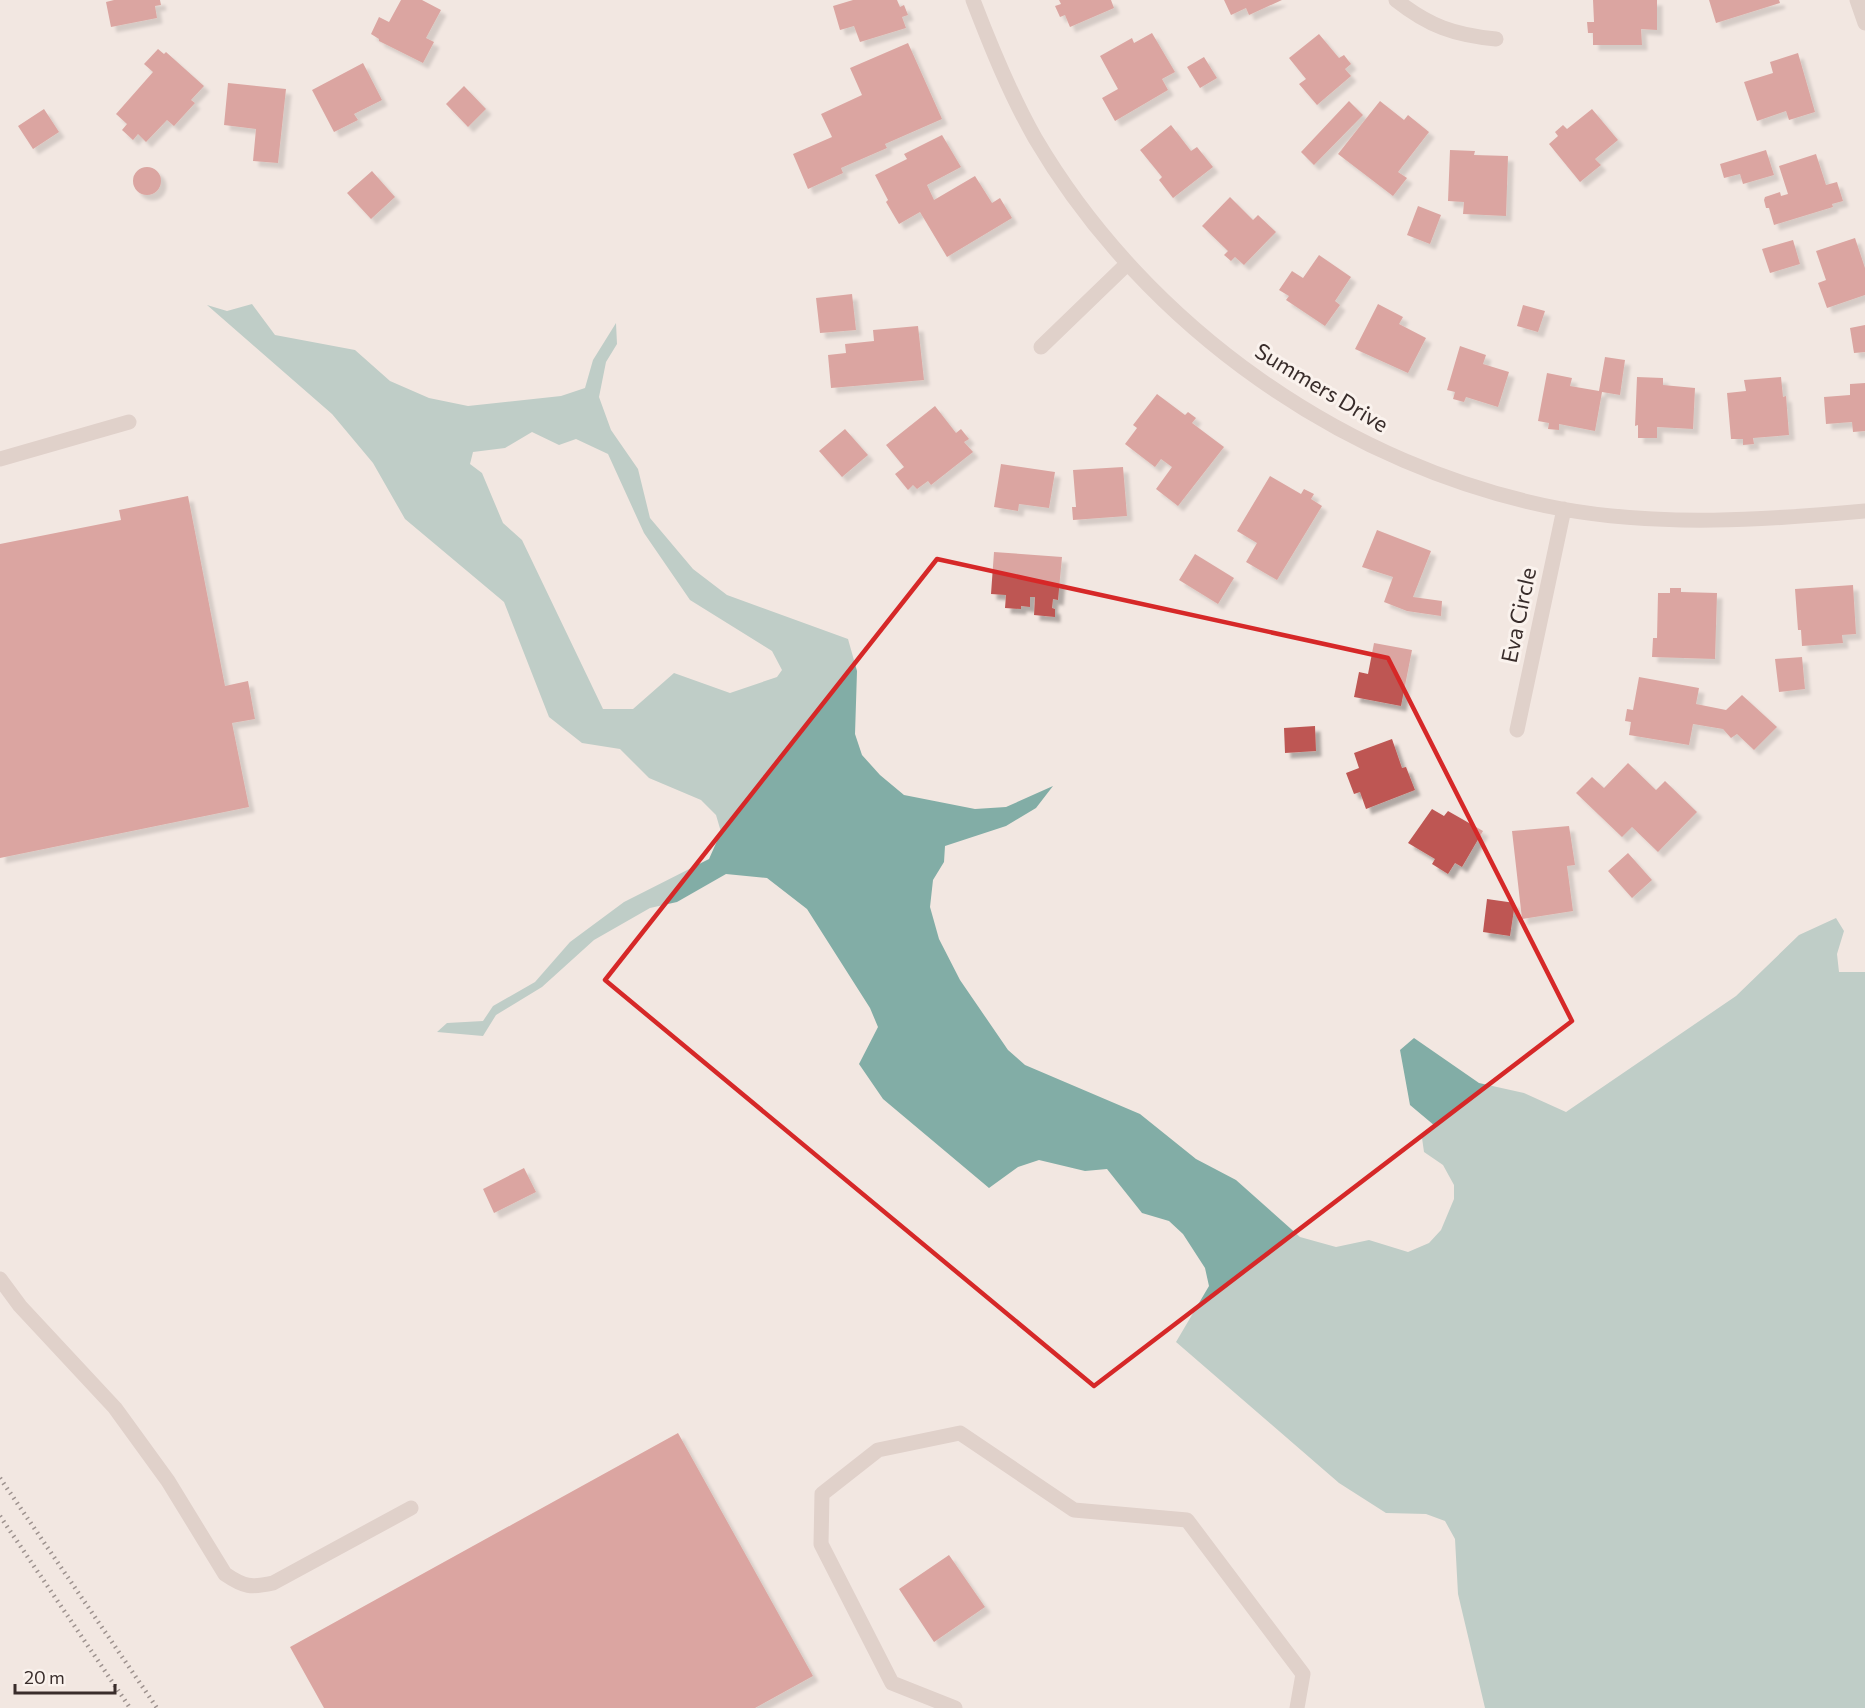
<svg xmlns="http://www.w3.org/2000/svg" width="1865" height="1708" viewBox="0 0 1865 1708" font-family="Commissioner,sans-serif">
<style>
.water{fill:#82ada6;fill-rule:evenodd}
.building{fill:#be5753;filter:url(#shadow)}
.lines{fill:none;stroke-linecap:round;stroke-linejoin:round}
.minor{stroke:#cab5ad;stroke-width:15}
.rail{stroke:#392d2b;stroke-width:4.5;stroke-dasharray:1.5 4.5;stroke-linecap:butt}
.marked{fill:none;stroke:#d62828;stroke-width:4.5;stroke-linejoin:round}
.labels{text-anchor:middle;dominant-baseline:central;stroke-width:6;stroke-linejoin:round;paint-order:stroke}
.street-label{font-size:22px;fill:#392d2b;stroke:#faf2ed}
</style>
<defs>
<filter id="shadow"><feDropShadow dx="5.5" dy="5.5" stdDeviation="1.5" flood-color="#0004"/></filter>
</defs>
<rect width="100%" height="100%" fill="#f2e7e1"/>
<path class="water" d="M 252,304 L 275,335 L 355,350 L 390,381 L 429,398 L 468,406 L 561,396 L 585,388 L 593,360 L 616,323 L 617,344 L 606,362 L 599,397 L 611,430 L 638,469 L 650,518 L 693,569 L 727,595 L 848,639 L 857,671 L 855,734 L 862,755 L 880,775 L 904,795 L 975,809 L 1006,807 L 1053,786 L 1036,808 L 1006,826 L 945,846 L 944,862 L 933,880 L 930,907 L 939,939 L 960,980 L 1008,1050 L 1025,1065 L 1140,1114 L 1196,1159 L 1236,1180 L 1300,1237 L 1336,1247 L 1369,1240 L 1408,1252 L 1429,1243 L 1441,1230 L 1454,1199 L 1454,1185 L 1443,1165 L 1424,1152 L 1422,1138 L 1435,1126 L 1410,1105 L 1400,1050 L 1414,1038 L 1479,1083 L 1524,1093 L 1566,1112 L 1736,996 L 1799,935 L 1836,918 L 1844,931 L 1837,954 L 1839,972 L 1865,972 L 1865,1708 L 1485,1708 L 1458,1594 L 1455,1539 L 1445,1521 L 1426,1514 L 1386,1513 L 1339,1483 L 1176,1342 L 1209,1286 L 1205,1268 L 1183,1234 L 1169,1221 L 1142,1213 L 1107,1169 L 1085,1171 L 1039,1160 L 1018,1167 L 989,1188 L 883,1099 L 859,1064 L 878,1027 L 870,1008 L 807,909 L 767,878 L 726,874 L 677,902 L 650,908 L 594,940 L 542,987 L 496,1015 L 483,1036 L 437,1032 L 447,1023 L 483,1021 L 493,1006 L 535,982 L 570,942 L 624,902 L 709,859 L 721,832 L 716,815 L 701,800 L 649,778 L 620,749 L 582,743 L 549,717 L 504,602 L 405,519 L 373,463 L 332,414 L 207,305 L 227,311 ZM 532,432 L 559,445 L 576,439 L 608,454 L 644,533 L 690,600 L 772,651 L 782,670 L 777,677 L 730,693 L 674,673 L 633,709 L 603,709 L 522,540 L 503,523 L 482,473 L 470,464 L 473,452 L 505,448 Z"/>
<path class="building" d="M 114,0 L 160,0 L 161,5 L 155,6 L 157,18 L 111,27 L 106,2 Z
M 401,0 L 422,0 L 441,10 L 426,38 L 434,42 L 423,63 L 379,41 L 379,39 L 371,34 L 379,17 L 389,22 Z
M 853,0 L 897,0 L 900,7 L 904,5 L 908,15 L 902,17 L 906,28 L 860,42 L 854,26 L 840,30 L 833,6 Z
M 1059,0 L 1111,0 L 1114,8 L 1070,27 L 1065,15 L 1060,17 L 1055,6 L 1061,4 Z
M 1224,0 L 1282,0 L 1249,15 L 1246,8 L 1231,15 Z
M 1593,0 L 1657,0 L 1657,30 L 1641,29 L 1642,45 L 1593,45 L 1593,33 L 1588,33 L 1587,22 L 1594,22 Z
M 1709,0 L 1779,0 L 1780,3 L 1716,23 Z
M 1152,33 L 1175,72 L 1162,79 L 1168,90 L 1115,121 L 1102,98 L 1118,89 L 1100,56 L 1132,38 L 1134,43 Z
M 1319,34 L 1339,58 L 1344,55 L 1351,64 L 1345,69 L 1351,76 L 1317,105 L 1299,84 L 1306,79 L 1289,58 Z
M 908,43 L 942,119 L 885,144 L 887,148 L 841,168 L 843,173 L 808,189 L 793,154 L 832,137 L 821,114 L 862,95 L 850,68 Z
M 158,49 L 164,54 L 166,52 L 204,86 L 191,100 L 195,103 L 174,126 L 167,120 L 146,142 L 138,134 L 133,140 L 122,130 L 127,124 L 116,114 L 153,72 L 144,64 Z
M 1798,53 L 1815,112 L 1789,120 L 1786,111 L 1757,121 L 1744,82 L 1773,73 L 1770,62 Z
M 1204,57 L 1217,78 L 1200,88 L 1187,67 Z
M 363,63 L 382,100 L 354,114 L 358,120 L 334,132 L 312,90 Z
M 228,83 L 286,89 L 278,163 L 253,161 L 256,129 L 224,125 Z
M 464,86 L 486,109 L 468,127 L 446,104 Z
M 1349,101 L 1363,115 L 1314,165 L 1301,152 Z
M 1380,101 L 1404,120 L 1408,115 L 1429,132 L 1398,172 L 1407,178 L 1393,196 L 1338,154 Z
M 44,109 L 59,132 L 33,149 L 18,126 Z
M 1592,109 L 1618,140 L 1595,159 L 1601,165 L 1580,182 L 1549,144 L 1558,136 L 1555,132 L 1563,125 L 1567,129 Z
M 1171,125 L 1191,151 L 1197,147 L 1213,167 L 1173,198 L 1159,180 L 1162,177 L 1140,150 Z
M 942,135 L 961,167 L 927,185 L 934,200 L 975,176 L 992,203 L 1000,198 L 1012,218 L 947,257 L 920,212 L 899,224 L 886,202 L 888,200 L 875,175 L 907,159 L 904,154 Z
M 1450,150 L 1475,151 L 1474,155 L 1508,156 L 1506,216 L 1463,214 L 1464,202 L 1448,201 Z
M 1766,150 L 1774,175 L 1743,184 L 1740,174 L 1724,178 L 1720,164 Z
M 1816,154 L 1826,185 L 1837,182 L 1843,201 L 1832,204 L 1833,207 L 1774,225 L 1769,208 L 1766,208 L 1764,200 L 1765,197 L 1780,192 L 1781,196 L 1788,194 L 1779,166 Z
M133 181a14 14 0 1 1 28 0a14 14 0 1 1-28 0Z
M 372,171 L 395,197 L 371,219 L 347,193 Z
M 1230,197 L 1253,220 L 1258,215 L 1276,232 L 1244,265 L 1235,257 L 1231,261 L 1224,255 L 1228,251 L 1202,226 Z
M 1418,206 L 1441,215 L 1430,244 L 1407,235 Z
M 1855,238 L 1865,268 L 1865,295 L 1827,308 L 1818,283 L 1826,280 L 1816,251 Z
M 1793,240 L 1800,264 L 1770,273 L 1762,249 Z
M 1319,255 L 1351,277 L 1335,301 L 1340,305 L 1325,326 L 1286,300 L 1289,296 L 1279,290 L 1292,271 L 1303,278 Z
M 852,294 L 856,330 L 820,333 L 816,298 Z
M 1378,304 L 1403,317 L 1399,324 L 1426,338 L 1408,373 L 1355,349 Z
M 1523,305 L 1545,311 L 1538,332 L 1517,326 Z
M 1865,325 L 1865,352 L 1854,353 L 1850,328 Z
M 918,326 L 924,380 L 831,388 L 828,355 L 846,353 L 845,344 L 874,341 L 873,330 Z
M 1460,346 L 1486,355 L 1483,364 L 1509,372 L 1498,407 L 1466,397 L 1464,402 L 1453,399 L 1455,392 L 1447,390 Z
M 1605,357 L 1625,360 L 1620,395 L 1602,392 L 1595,431 L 1559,424 L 1559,430 L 1548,429 L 1549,423 L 1538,421 L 1547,373 L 1572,378 L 1570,386 L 1599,391 Z
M 1637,377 L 1663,378 L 1663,385 L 1695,388 L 1693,429 L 1657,427 L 1657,438 L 1638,438 L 1638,425 L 1635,426 Z
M 1781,377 L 1783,397 L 1786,396 L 1789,435 L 1753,438 L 1754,444 L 1743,445 L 1743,439 L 1731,439 L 1727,393 L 1746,391 L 1744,380 Z
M 1865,383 L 1865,431 L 1853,432 L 1852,422 L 1826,424 L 1824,397 L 1850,395 L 1850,384 Z
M 1157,394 L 1185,415 L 1188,412 L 1196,418 L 1192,423 L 1224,447 L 1178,506 L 1156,489 L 1172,467 L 1161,459 L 1155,467 L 1125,444 L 1137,428 L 1133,425 Z
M 935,406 L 956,433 L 961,429 L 969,439 L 964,442 L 973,452 L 931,485 L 928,481 L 917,489 L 913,485 L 908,490 L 895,474 L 904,467 L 886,445 Z
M 845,429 L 868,455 L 842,477 L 819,451 Z
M 1001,464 L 1055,472 L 1049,508 L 1019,504 L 1018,511 L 994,507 Z
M 1123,467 L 1127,516 L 1073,520 L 1072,507 L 1076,507 L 1073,470 Z
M 1270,476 L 1301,494 L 1304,489 L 1314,494 L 1311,499 L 1322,506 L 1277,580 L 1246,562 L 1257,543 L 1237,531 Z
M 188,496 L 225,686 L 248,681 L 255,719 L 232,723 L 249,807 L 0,858 L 0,544 L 121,520 L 119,510 Z
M 1377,530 L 1431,551 L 1413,597 L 1442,601 L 1441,616 L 1407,611 L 1384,602 L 1393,577 L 1362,567 Z
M 994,552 L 1062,557 L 1058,600 L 1053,599 L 1052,608 L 1055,609 L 1055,617 L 1034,615 L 1035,597 L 1030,597 L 1030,607 L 1021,606 L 1021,609 L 1005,608 L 1006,595 L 991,594 Z
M 1195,554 L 1234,578 L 1218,604 L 1179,580 Z
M 1853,585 L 1856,634 L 1842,635 L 1843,643 L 1802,646 L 1801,630 L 1798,630 L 1795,589 Z
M 1670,588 L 1681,588 L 1681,592 L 1717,593 L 1715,659 L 1652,657 L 1653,638 L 1657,638 L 1658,593 L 1670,593 Z
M 1374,643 L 1412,650 L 1401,706 L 1354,697 L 1359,672 L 1368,674 Z
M 1802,657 L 1805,689 L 1779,692 L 1775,659 Z
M 1639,677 L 1699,688 L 1696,704 L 1726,710 L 1742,695 L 1777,727 L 1754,750 L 1737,734 L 1731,738 L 1723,729 L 1693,724 L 1689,745 L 1629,735 L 1631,722 L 1625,721 L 1627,709 L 1633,710 Z
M 1315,726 L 1316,751 L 1285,753 L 1284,728 Z
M 1392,739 L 1402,768 L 1406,767 L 1415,790 L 1366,809 L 1360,792 L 1354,794 L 1346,773 L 1359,768 L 1354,753 Z
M 1628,763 L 1656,790 L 1665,781 L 1697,812 L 1658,852 L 1632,827 L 1622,837 L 1576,793 L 1592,777 L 1604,788 Z
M 1432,809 L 1444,816 L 1448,811 L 1483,831 L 1462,867 L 1455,863 L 1448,874 L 1432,864 L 1435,859 L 1408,843 Z
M 1569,826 L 1575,865 L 1567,866 L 1573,911 L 1522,919 L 1512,831 Z
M 1628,853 L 1652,880 L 1632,898 L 1608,871 Z
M 1487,899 L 1515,903 L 1510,936 L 1483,932 Z
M 524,1168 L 536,1192 L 494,1213 L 483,1189 Z
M 678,1433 L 813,1676 L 755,1708 L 324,1708 L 290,1647 Z
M 949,1555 L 985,1607 L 934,1642 L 899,1589 Z"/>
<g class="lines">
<path class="minor" d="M 973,0 C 991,47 1010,94 1035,138 C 1146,327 1347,469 1562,509 C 1662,527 1765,520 1865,511
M 1396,0 C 1429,26 1454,35 1496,39
M 1857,0 L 1865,23
M 1041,347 L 1127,264
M 0,459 L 129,422
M 1517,730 L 1564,509
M 0,1279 L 20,1306 L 115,1408 L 168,1481 L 225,1574 C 244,1587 251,1588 273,1583 L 411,1508
M 955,1708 L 892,1683 L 821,1544 L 822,1494 L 878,1450 L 960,1433 L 1074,1510 L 1187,1520 L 1303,1674 L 1297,1708"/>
<path class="rail" d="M 0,1478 L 157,1708
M 0,1516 L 130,1708"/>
</g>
<path d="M0 0H1865V1708H0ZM 937,559 L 1388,658 L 1572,1021 L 1094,1386 L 605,980 Z" fill="#f2e7e1" fill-opacity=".55" fill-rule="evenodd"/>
<path class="marked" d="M 937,559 L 1388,658 L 1572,1021 L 1094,1386 L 605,980 Z"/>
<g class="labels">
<g class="street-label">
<text transform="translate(1322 387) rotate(31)">Summers Drive</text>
<text transform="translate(1518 615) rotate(-78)">Eva Circle</text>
</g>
</g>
<path d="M15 1684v9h100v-9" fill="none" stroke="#392d2b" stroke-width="3"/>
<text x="24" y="1684" font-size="18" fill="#392d2b" stroke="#faf2ed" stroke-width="4.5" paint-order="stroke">20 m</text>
</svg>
